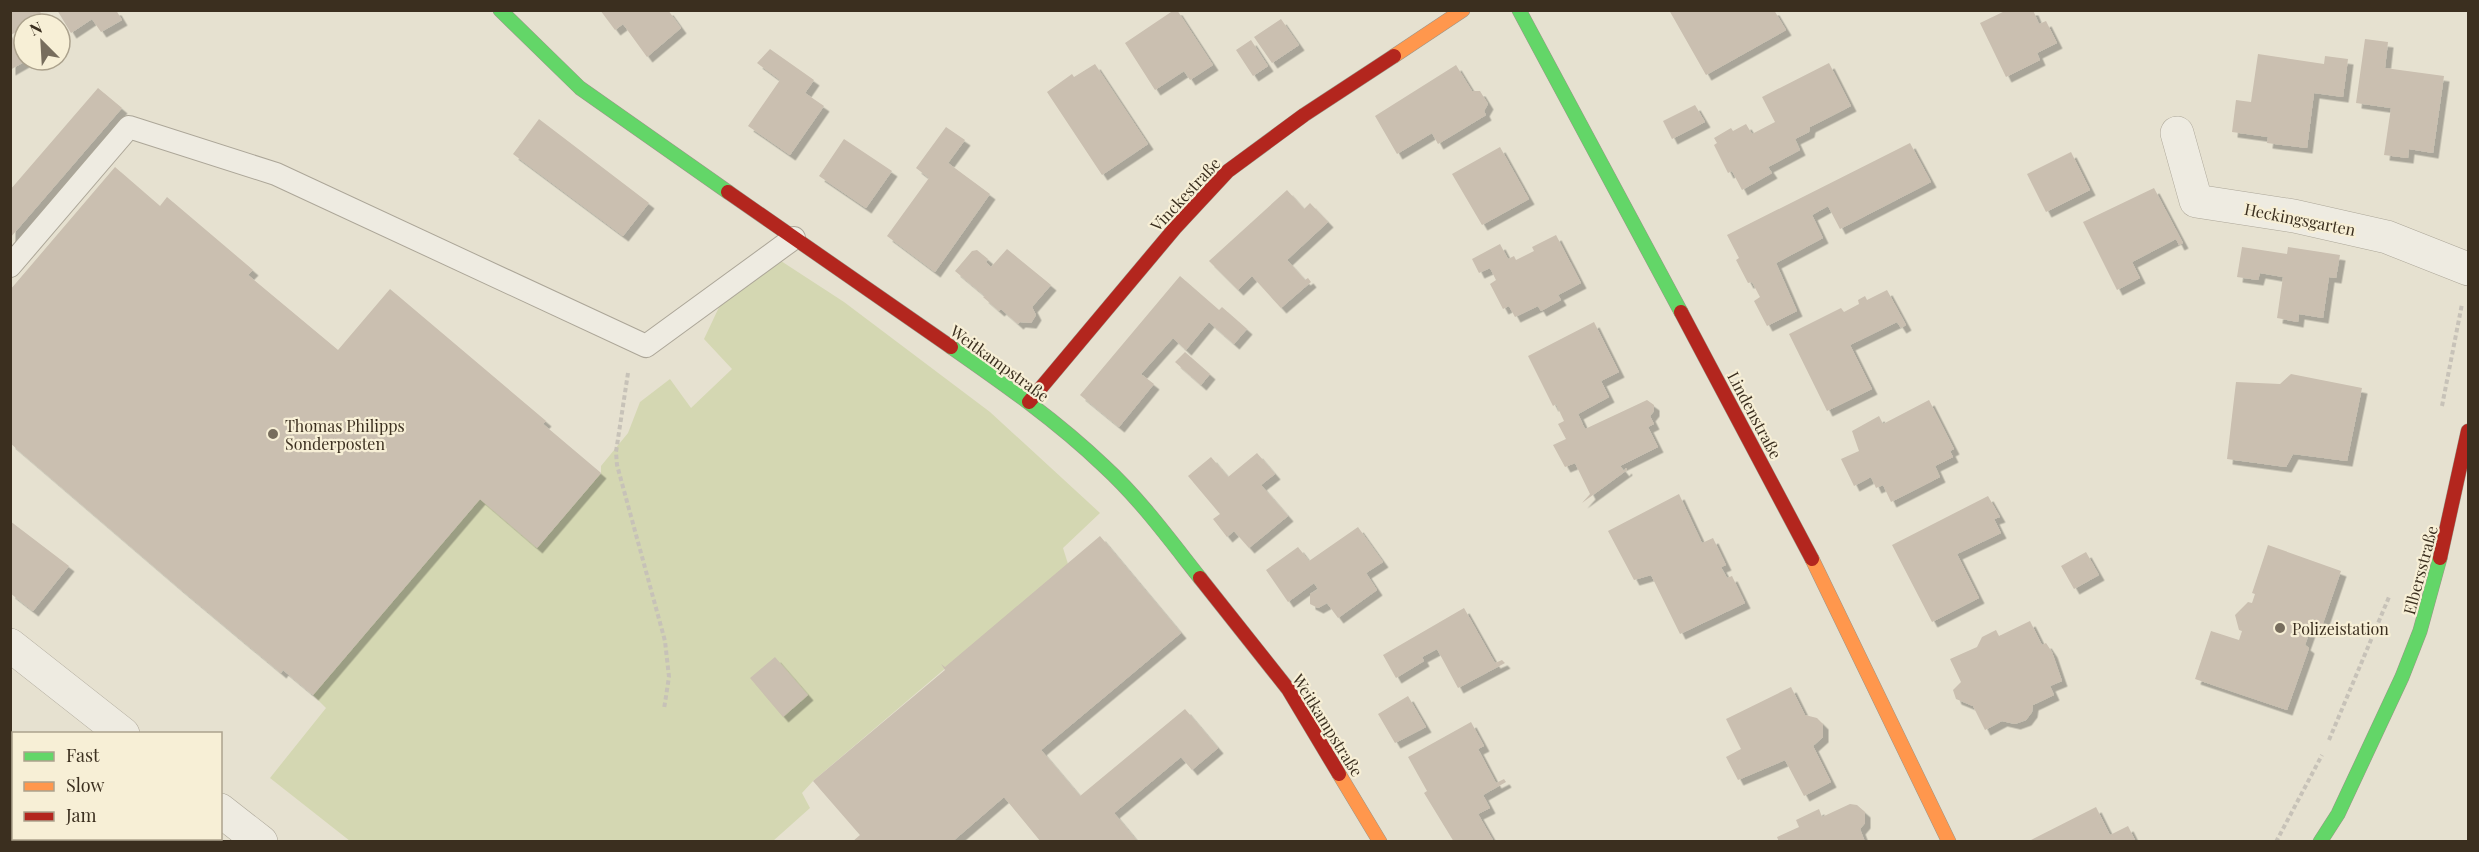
<svg xmlns="http://www.w3.org/2000/svg" width="2479" height="852" viewBox="0 0 2479 852" font-family="'Playfair Display',serif">
<style>
.green{fill:#d4d7b2}
.building{fill:#cabfb0;filter:url(#shadow)}
.lines{fill:none;stroke-linecap:round;stroke-linejoin:round}
.lane-casing{stroke:#aca698;stroke-width:24}
.street-casing{stroke:#aca698;stroke-width:34}
.fast-casing{stroke:#9b9588;stroke-width:15}
.slow-casing{stroke:#9b9588;stroke-width:15}
.jam-casing{stroke:#9b9588;stroke-width:15}
.path{stroke:#c7c2b8;stroke-width:4;stroke-dasharray:4.5 3;stroke-linecap:butt}
.lane{stroke:#eeebe1;stroke-width:22}
.street{stroke:#eeebe1;stroke-width:33}
.fast{stroke:#63d668;stroke-width:14}
.slow{stroke:#ff974d;stroke-width:14}
.jam{stroke:#b3261e;stroke-width:14}
.rail-casing{stroke:#aeaaa1;stroke-width:7}
.rail{stroke:#f7efd6;stroke-width:4.5;stroke-dasharray:14;stroke-linecap:butt}
.poi-dot{fill:#776d5d;stroke:#f7efd6;stroke-width:2}
.labels{text-anchor:middle;dominant-baseline:central;stroke-width:4.5;stroke-linejoin:round;paint-order:stroke}
.street-label{font-size:16px;fill:#3b2f1f;stroke:#f7efd6}
.poi-label{font-size:16px;fill:#3b2f1f;stroke:#f7efd6;text-anchor:start}
</style>
<defs>
<filter id="shadow"><feDropShadow dx="5.5" dy="5.5" stdDeviation="0" flood-color="#0004"/></filter>
</defs>
<rect width="100%" height="100%" fill="#e6e1d0"/>
<path class="green" d="M 781,261 L 844,302 L 990,412 L 1100,513 L 1063,548 L 1068,564 L 813,781 L 802,793 L 810,808 L 773,841 L 350,841 L 270,778 L 326,708 L 313,695 L 480,499 L 538,547 L 601,473 L 601,466 L 628,433 L 640,402 L 670,379 L 691,408 L 732,369 L 704,339 L 721,303 Z"/>
<path class="building" d="M 10,10 L 39,10 L 42,15 L 24,24 L 24,27 L 11,35 L 17,45 L 24,40 L 24,62 L 10,70 Z
M 57,10 L 116,10 L 122,20 L 101,32 L 92,19 L 71,33 Z
M 600,10 L 668,10 L 681,28 L 647,57 L 623,24 L 615,30 Z
M 1174,10 L 1177,10 L 1213,65 L 1190,80 L 1184,71 L 1155,90 L 1125,43 Z
M 1669,10 L 1774,10 L 1786,30 L 1706,75 Z
M 2007,10 L 2033,10 L 2039,24 L 2046,21 L 2057,43 L 2037,53 L 2040,60 L 2006,77 L 1980,23 Z
M 1281,19 L 1299,45 L 1272,63 L 1254,37 Z
M 2365,39 L 2388,42 L 2385,68 L 2444,76 L 2433,153 L 2409,149 L 2408,158 L 2384,155 L 2391,108 L 2356,103 Z
M 1251,40 L 1268,66 L 1253,76 L 1236,50 Z
M 770,49 L 814,80 L 805,93 L 824,106 L 790,155 L 748,126 L 780,80 L 757,63 Z
M 2258,54 L 2324,64 L 2325,56 L 2348,59 L 2343,97 L 2314,93 L 2307,148 L 2267,143 L 2268,137 L 2232,132 L 2236,100 L 2251,102 Z
M 1829,63 L 1851,106 L 1810,127 L 1809,132 L 1795,139 L 1800,150 L 1768,167 L 1772,173 L 1742,190 L 1732,171 L 1728,173 L 1714,145 L 1717,143 L 1714,138 L 1731,128 L 1733,131 L 1746,124 L 1752,134 L 1775,122 L 1762,97 Z
M 1095,64 L 1148,144 L 1102,175 L 1047,92 L 1072,74 L 1074,77 Z
M 1456,65 L 1472,91 L 1480,91 L 1488,104 L 1484,111 L 1486,115 L 1438,144 L 1432,133 L 1397,154 L 1375,116 Z
M 98,88 L 122,108 L 10,238 L 10,190 Z
M 1695,105 L 1705,122 L 1672,139 L 1663,121 Z
M 539,119 L 649,203 L 623,236 L 513,154 Z
M 946,127 L 965,140 L 948,163 L 990,194 L 935,272 L 887,236 L 929,178 L 916,168 Z
M 844,139 L 892,171 L 866,208 L 819,176 Z
M 1910,143 L 1931,182 L 1840,229 L 1828,206 L 1812,215 L 1823,238 L 1776,263 L 1797,311 L 1767,326 L 1754,301 L 1760,297 L 1752,282 L 1748,283 L 1736,260 L 1739,258 L 1727,235 Z
M 1500,147 L 1529,199 L 1482,225 L 1452,174 Z
M 2071,152 L 2090,190 L 2046,212 L 2027,174 Z
M 115,167 L 160,206 L 167,197 L 253,270 L 248,275 L 338,350 L 390,289 L 546,421 L 543,424 L 601,473 L 537,548 L 480,499 L 313,695 L 283,670 L 281,673 L 178,587 L 10,443 L 10,290 Z
M 2154,188 L 2183,243 L 2179,245 L 2176,239 L 2132,262 L 2140,278 L 2117,290 L 2083,222 Z
M 1287,190 L 1304,209 L 1310,203 L 1328,222 L 1287,260 L 1305,280 L 1308,278 L 1311,282 L 1281,308 L 1252,276 L 1238,290 L 1209,261 Z
M 1556,235 L 1581,283 L 1558,295 L 1561,300 L 1541,311 L 1538,306 L 1515,317 L 1509,306 L 1503,309 L 1490,284 L 1496,280 L 1490,268 L 1479,273 L 1472,259 L 1500,244 L 1508,259 L 1514,256 L 1516,260 L 1534,251 L 1532,247 Z
M 2242,247 L 2287,254 L 2288,247 L 2340,255 L 2336,278 L 2329,277 L 2323,318 L 2299,314 L 2298,322 L 2277,318 L 2283,277 L 2260,273 L 2258,280 L 2237,277 Z
M 1007,249 L 1051,285 L 1032,307 L 1036,315 L 1031,323 L 1020,322 L 1018,324 L 1001,309 L 999,311 L 983,297 L 985,296 L 955,271 L 972,251 L 977,250 L 988,259 L 986,262 L 991,267 Z
M 1180,276 L 1219,310 L 1222,307 L 1247,329 L 1234,344 L 1209,322 L 1186,350 L 1173,338 L 1141,374 L 1154,384 L 1119,427 L 1080,395 Z
M 1887,290 L 1906,325 L 1901,328 L 1897,322 L 1850,345 L 1872,389 L 1827,411 L 1789,334 L 1841,308 L 1844,312 L 1859,304 L 1858,300 L 1865,296 L 1867,300 Z
M 1594,322 L 1619,372 L 1601,381 L 1609,397 L 1578,414 L 1585,429 L 1647,400 L 1654,405 L 1654,411 L 1650,416 L 1654,424 L 1648,427 L 1658,447 L 1620,466 L 1624,471 L 1626,468 L 1627,470 L 1582,503 L 1590,494 L 1575,463 L 1565,467 L 1553,445 L 1566,439 L 1558,424 L 1564,421 L 1556,404 L 1553,406 L 1528,356 Z
M 1185,352 L 1210,374 L 1201,385 L 1175,362 Z
M 2291,374 L 2362,388 L 2347,461 L 2293,454 L 2286,467 L 2227,459 L 2236,382 L 2280,384 Z
M 1929,400 L 1954,449 L 1950,451 L 1953,457 L 1935,466 L 1940,477 L 1891,502 L 1883,485 L 1876,488 L 1871,477 L 1854,486 L 1841,459 L 1859,451 L 1852,431 L 1879,416 L 1883,424 Z
M 1257,453 L 1275,474 L 1261,485 L 1288,516 L 1249,548 L 1234,531 L 1227,537 L 1213,519 L 1220,514 L 1188,476 L 1211,457 L 1228,477 Z
M 1679,494 L 1702,543 L 1713,538 L 1726,565 L 1721,567 L 1727,578 L 1732,576 L 1745,603 L 1680,634 L 1651,575 L 1634,580 L 1608,531 Z
M 1988,496 L 2000,517 L 1994,519 L 2001,533 L 1957,554 L 1979,598 L 1932,622 L 1892,545 Z
M 10,521 L 69,566 L 33,611 L 10,593 Z
M 1358,527 L 1383,562 L 1366,573 L 1377,590 L 1338,618 L 1327,603 L 1318,608 L 1310,604 L 1310,594 L 1318,589 L 1314,583 L 1288,602 L 1266,570 L 1298,547 L 1309,561 Z
M 1100,536 L 1181,633 L 1041,750 L 1080,796 L 1185,709 L 1218,748 L 1192,770 L 1181,757 L 1114,813 L 1138,842 L 1041,842 L 1004,797 L 952,842 L 852,842 L 860,835 L 813,781 L 945,670 L 941,664 L 945,667 Z
M 2268,545 L 2341,571 L 2320,632 L 2310,631 L 2305,645 L 2309,648 L 2287,710 L 2195,679 L 2211,631 L 2239,640 L 2242,631 L 2239,630 L 2235,615 L 2248,602 L 2252,603 L 2255,594 L 2252,593 Z
M 2086,552 L 2099,575 L 2074,589 L 2061,566 Z
M 1464,608 L 1495,663 L 1502,660 L 1505,663 L 1458,688 L 1437,649 L 1422,657 L 1424,661 L 1396,678 L 1383,655 Z
M 2030,621 L 2042,645 L 2046,643 L 2052,652 L 2062,681 L 2050,686 L 2054,695 L 2033,705 L 2032,712 L 2026,720 L 2015,724 L 2002,721 L 1985,730 L 1973,706 L 1956,699 L 1953,690 L 1961,682 L 1950,659 L 1977,647 L 1982,637 L 1996,630 L 1999,636 Z
M 775,657 L 808,695 L 783,717 L 750,678 Z
M 1791,687 L 1805,715 L 1817,718 L 1823,724 L 1823,737 L 1813,746 L 1831,782 L 1804,796 L 1785,760 L 1738,780 L 1726,757 L 1741,749 L 1726,719 Z
M 1408,696 L 1426,727 L 1395,743 L 1378,714 Z
M 1471,722 L 1484,746 L 1478,749 L 1496,783 L 1504,779 L 1506,782 L 1483,795 L 1490,808 L 1478,814 L 1494,842 L 1454,842 L 1424,793 L 1427,791 L 1408,757 Z
M 1850,804 L 1857,805 L 1865,812 L 1865,823 L 1860,829 L 1865,842 L 1779,842 L 1777,837 L 1799,827 L 1796,820 L 1819,809 L 1822,817 Z
M 2096,807 L 2110,835 L 2128,826 L 2136,842 L 2027,842 Z"/>
<g class="lines">
<defs>
<path id="lane" d="M 10,266 L 129,127 L 276,174 L 646,346 L 794,238"/>
<path id="street" d="M 2177,133 L 2196,201 L 2294,216 L 2387,237 L 2468,269
M 10,645 L 123,734
M 220,810 L 261,842"/>
<path id="fast" d="M 500,10 L 580,88 L 728,192
M 1519,10 L 1681,312
M 951,347 C 1004,384 1057,421 1104,466 C 1140,499 1170,540 1200,578
M 2320,842 L 2338,814 L 2402,677 L 2420,631 L 2440,558"/>
<path id="slow" d="M 1394,56 L 1463,10
M 1812,559 L 1949,842
M 1339,774 L 1380,842"/>
<path id="jam" d="M 728,192 L 951,347
M 1681,312 L 1812,559
M 1029,402 L 1175,228 L 1228,171 L 1304,115 L 1394,56
M 2440,558 L 2468,431
M 1200,578 L 1288,689 L 1339,774"/>
</defs>
<use href="#lane" class="lane-casing"/>
<use href="#street" class="street-casing"/>
<use href="#fast" class="fast-casing"/>
<use href="#slow" class="slow-casing"/>
<use href="#jam" class="jam-casing"/>
<path class="path" d="M 628,373 L 616,452 L 617,465 L 665,641 L 669,677 L 664,709
M 2442,406 L 2462,304
M 2329,740 L 2389,597
M 2276,842 L 2322,755"/>
<use href="#lane" class="lane"/>
<use href="#street" class="street"/>
<use href="#fast" class="fast"/>
<use href="#slow" class="slow"/>
<use href="#jam" class="jam"/>
<defs>
<path id="rail" d="M 10,746 L 14,748
M 10,783 L 14,786
M 75,838 L 79,842
M 120,838 L 123,842"/>
</defs>
<use href="#rail" class="rail-casing"/>
<use href="#rail" class="rail"/>
</g>
<g class="poi-dot">
<circle cx="273" cy="434" r="6"/>
<circle cx="2280" cy="628" r="6"/>
</g>
<g class="labels">
<g class="street-label">
<text transform="translate(1185 194) rotate(-47)">Vinckestraße</text>
<text transform="translate(2300 219) rotate(11)">Heckingsgarten</text>
<text transform="translate(1000 363) rotate(36)">Weitkampstraße</text>
<text transform="translate(1755 415) rotate(62)">Lindenstraße</text>
<text transform="translate(2420 570) rotate(-75)">Elbersstraße</text>
<text transform="translate(1328 725) rotate(58)">Weitkampstraße</text>
</g>
<g class="poi-label">
<text x="285" y="425">Thomas Philipps<tspan x="285" dy="18">Sonderposten</tspan></text>
<text x="2292" y="628">Polizeistation</text>
</g>
</g>
<rect width="2479" height="852" fill="none" stroke="#3b2f1f" stroke-width="24"/>
<rect x="12" y="732" width="210" height="108" fill="#f7efd6" stroke="#aca28d" stroke-width="1.5"/>
<rect x="24" y="752" width="30" height="9" fill="#63d668" stroke="#aca28d" stroke-width="1.5"/>
<text x="66" y="762" font-size="18" fill="#3b2f1f">Fast</text>
<rect x="24" y="782" width="30" height="9" fill="#ff974d" stroke="#aca28d" stroke-width="1.5"/>
<text x="66" y="792" font-size="18" fill="#3b2f1f">Slow</text>
<rect x="24" y="812" width="30" height="9" fill="#b3261e" stroke="#aca28d" stroke-width="1.5"/>
<text x="66" y="822" font-size="18" fill="#3b2f1f">Jam</text>
<g transform="translate(42 42) rotate(336)"><circle r="28" fill="#f7efd6" stroke="#aca28d" stroke-width="1.5"/>
<path d="M0-4.5L10 22L0 15L-10 22Z" fill="#776d5d"/>
<text y="-9" font-size="16" font-weight="bold" text-anchor="middle" fill="#3b2f1f">N</text>
</g>
</svg>
